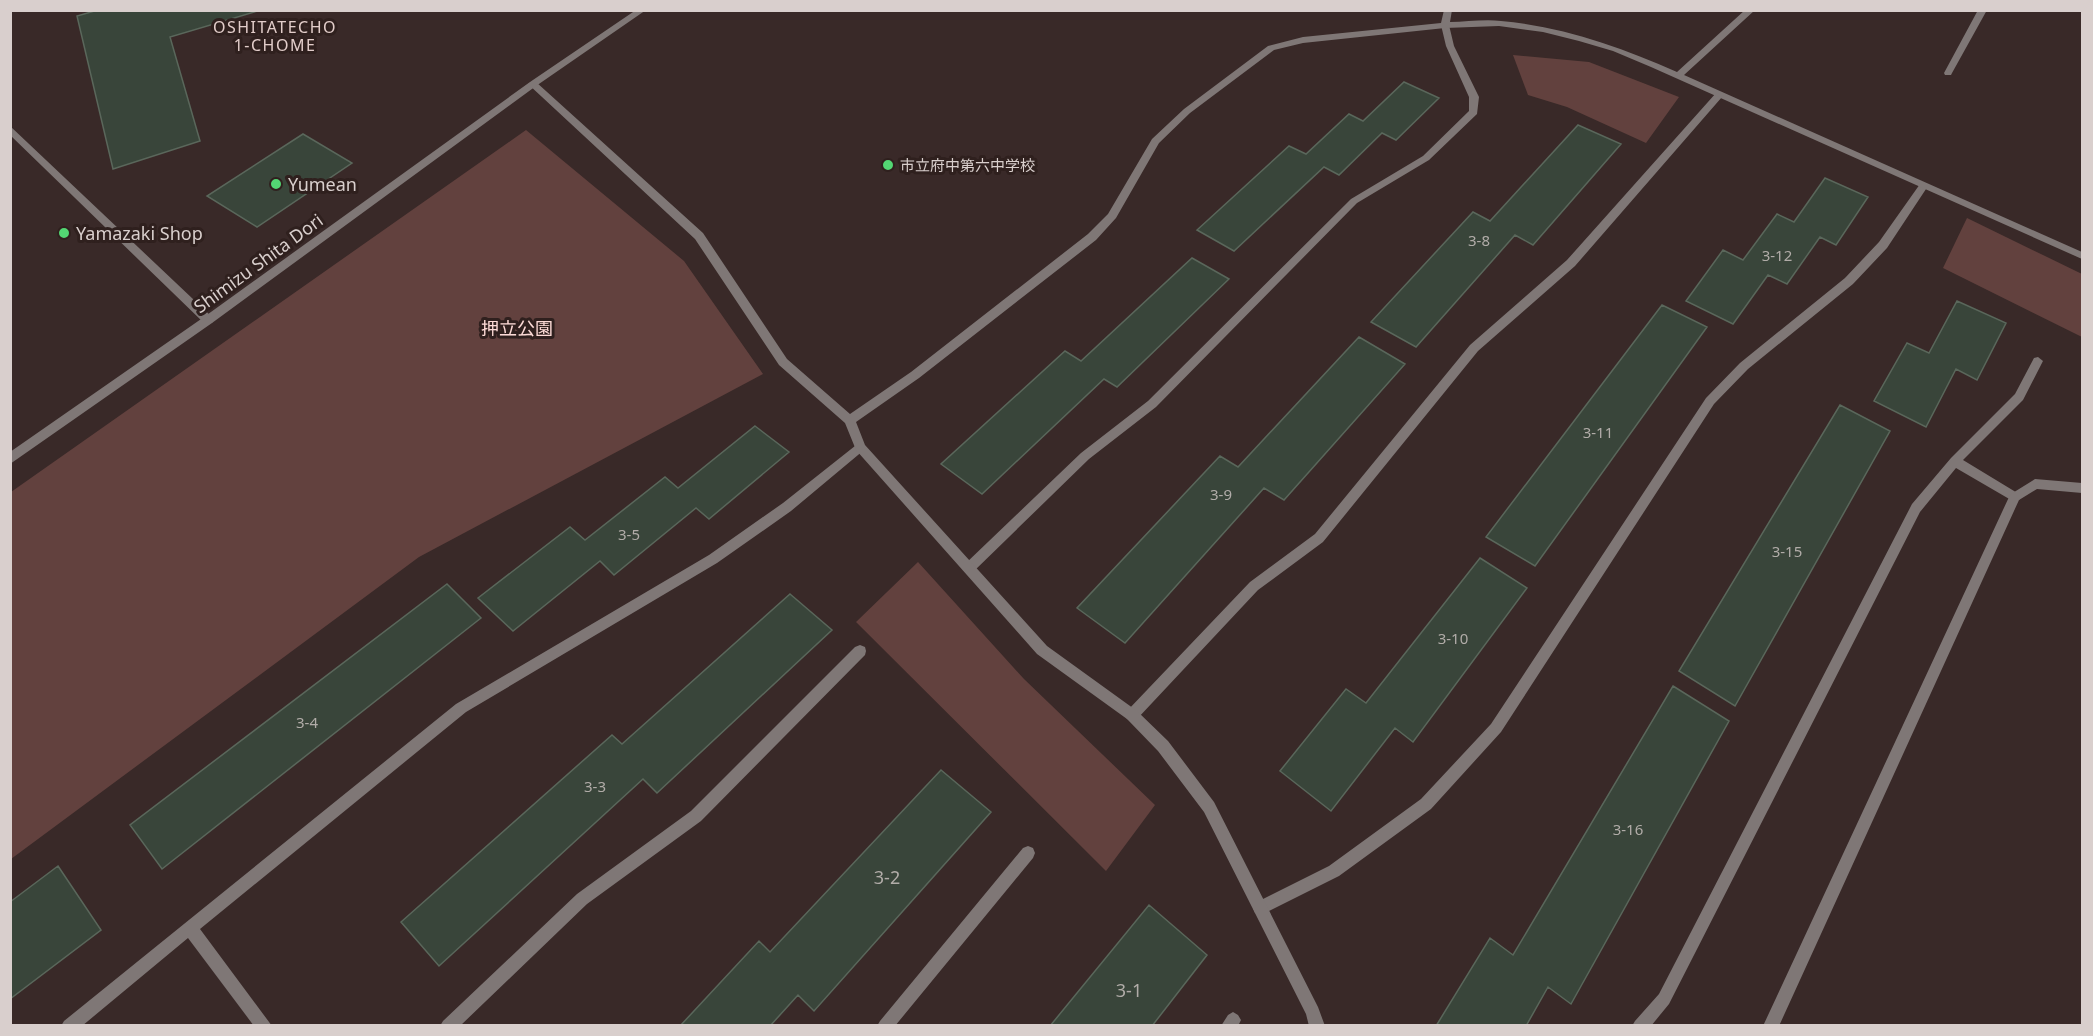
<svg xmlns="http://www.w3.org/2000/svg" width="2093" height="1036" viewBox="0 0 2093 1036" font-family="'Noto Sans','Noto Sans JP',sans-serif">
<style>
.green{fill:#62413e}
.building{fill:#39453a;stroke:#5a675b;stroke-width:1.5}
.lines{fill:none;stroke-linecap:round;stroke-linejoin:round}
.service{fill:#7f7776;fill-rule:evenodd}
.minor{fill:#7f7776;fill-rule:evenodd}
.tertiary{fill:#7f7776;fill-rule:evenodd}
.poi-dot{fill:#53d673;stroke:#2f201e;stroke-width:2}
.labels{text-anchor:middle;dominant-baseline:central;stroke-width:6;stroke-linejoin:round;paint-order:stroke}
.far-poi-label{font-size:15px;fill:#d9cfcd;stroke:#2f201e;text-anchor:start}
.number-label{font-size:15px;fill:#b1aca8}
.far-neighbourhood-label{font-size:16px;letter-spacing:1.5px;fill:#e2cdca;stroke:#2f201e}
.poi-label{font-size:18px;fill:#d9cfcd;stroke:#2f201e;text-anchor:start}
.street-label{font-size:18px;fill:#d9cfcd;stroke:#2f201e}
.park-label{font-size:18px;fill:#fcdad6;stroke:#2f201e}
.near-number-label{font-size:18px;fill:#b1aca8}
</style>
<rect width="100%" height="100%" fill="#392928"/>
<path class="green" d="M 1513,55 L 1589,62 L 1679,97 L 1646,143 L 1567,107 L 1528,95 Z
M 526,130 L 684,261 L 763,374 L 419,557 L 11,859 L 11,492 Z
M 1967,218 L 2082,274 L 2082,337 L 1943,268 Z
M 918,562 L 1024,679 L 1155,805 L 1106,871 L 856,622 Z"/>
<path class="building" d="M 98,10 L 261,10 L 170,37 L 200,141 L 113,169 L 77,16 Z
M 1404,82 L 1439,98 L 1396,140 L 1382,133 L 1339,175 L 1324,167 L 1234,251 L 1197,230 L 1289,146 L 1306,154 L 1349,114 L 1363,121 Z
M 1578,125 L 1621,144 L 1533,245 L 1515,235 L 1416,347 L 1371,322 L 1473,212 L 1490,221 Z
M 303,134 L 352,163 L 257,227 L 207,196 Z
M 1825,178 L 1868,197 L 1836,245 L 1820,237 L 1787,284 L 1768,275 L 1733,324 L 1686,301 L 1723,250 L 1743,260 L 1777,214 L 1794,222 Z
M 1192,258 L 1229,279 L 1117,387 L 1104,379 L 982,494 L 941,464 L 1065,351 L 1081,361 Z
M 1957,301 L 2006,323 L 1977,380 L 1956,369 L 1926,427 L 1874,401 L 1907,343 L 1929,353 Z
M 1662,305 L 1707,327 L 1535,566 L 1486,537 Z
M 1359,337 L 1405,364 L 1284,500 L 1264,488 L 1125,643 L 1077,608 L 1220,456 L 1238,467 Z
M 1840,405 L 1890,431 L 1735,706 L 1679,671 Z
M 755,426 L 789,452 L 709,519 L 696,508 L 614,575 L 600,561 L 513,631 L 478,598 L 570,527 L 585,540 L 665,477 L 678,488 Z
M 1480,558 L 1527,588 L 1413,742 L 1395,728 L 1331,811 L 1280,771 L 1346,689 L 1366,703 Z
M 447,584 L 481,618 L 162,869 L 130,825 Z
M 790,594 L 832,630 L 657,793 L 643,779 L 439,966 L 401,922 L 612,735 L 622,744 Z
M 1673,686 L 1729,721 L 1571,1004 L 1548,987 L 1526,1026 L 1436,1026 L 1490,938 L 1513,955 Z
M 941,770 L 991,812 L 814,1011 L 798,995 L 770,1026 L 680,1026 L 759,941 L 770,952 Z
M 58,866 L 101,930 L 10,999 L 10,902 Z
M 1149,905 L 1207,955 L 1152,1026 L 1050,1026 Z"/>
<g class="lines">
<path class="service" d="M 1978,10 L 1987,10 L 1952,73 L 1951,75 L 1945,75 L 1944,73 Z
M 1445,22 L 1449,25 L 1454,46 L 1479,97 L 1477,114 L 1429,160 L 1357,203 L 1156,407 L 1089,459 L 973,572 L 969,573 L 965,572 L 963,568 L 965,564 L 1081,453 L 1148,401 L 1351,199 L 1423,156 L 1469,111 L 1469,97 L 1446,46 L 1441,25 Z
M 1719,92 L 1724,95 L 1722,97 L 1575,266 L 1478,351 L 1323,542 L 1258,590 L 1137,719 L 1132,721 L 1127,719 L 1125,715 L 1127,711 L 1250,582 L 1315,534 L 1470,345 L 1567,260 L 1716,93 Z
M 1923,183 L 1928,186 L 1887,248 L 1853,284 L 1748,369 L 1714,404 L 1501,732 L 1431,809 L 1339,876 L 1265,913 L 1260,915 L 1255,913 L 1253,908 L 1255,903 L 1329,866 L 1421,799 L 1491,724 L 1706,398 L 1740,363 L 1845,278 L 1879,242 L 1920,184 Z
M 2038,357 L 2043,361 L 2023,400 L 1963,460 L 2019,494 L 2021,497 L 2019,500 L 2011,500 L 1956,468 L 1920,512 L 1669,1004 L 1651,1026 L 1632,1026 L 1635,1021 L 1659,994 L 1912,504 L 1951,458 L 2015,394 L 2034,358 Z
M 860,442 L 866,447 L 864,450 L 791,511 L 717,563 L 466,712 L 200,929 L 272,1026 L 254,1026 L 188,938 L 82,1026 L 61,1026 L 64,1021 L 456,704 L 709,555 L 783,503 Z
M 860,645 L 865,647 L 866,651 L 865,655 L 701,821 L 587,904 L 460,1026 L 440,1026 L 443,1021 L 577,894 L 691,811 L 855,647 Z
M 1028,846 L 1033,848 L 1035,853 L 1033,858 L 895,1026 L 877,1026 L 880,1021 L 1023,848 Z
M 1233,1012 L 1238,1015 L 1241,1020 L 1238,1026 L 1221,1026 L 1228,1015 Z"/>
<path class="minor" d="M 1444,10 L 1452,10 L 1450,22 C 1466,22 1484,19 1501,21 C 1562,26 1621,47 1677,72 L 1745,10 L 1755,10 L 1684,75 L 2082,252 L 2082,259 L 1651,67 L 1613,51 L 1579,41 L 1543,32 L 1499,26 L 1445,28 L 1303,43 L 1274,50 L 1190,113 L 1159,143 L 1116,218 L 1096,240 L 919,378 L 856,422 L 865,445 L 1047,646 L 1137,711 L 1168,741 L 1214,802 L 1318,1007 L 1325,1026 L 1309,1026 L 1306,1014 L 1204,812 L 1158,751 L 1127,719 L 1037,654 L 856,450 L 845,423 L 779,365 L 695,239 L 528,84 L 533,81 L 536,82 L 703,233 L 787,359 L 850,414 L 911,372 L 1088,234 L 1108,214 L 1152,139 L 1184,109 L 1268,46 L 1303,37 L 1441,23 Z
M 10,126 L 212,317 L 213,320 L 212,323 L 204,323 L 10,135 Z
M 2035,479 L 2082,483 L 2082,493 L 2037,489 L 2019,500 L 1779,1026 L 1763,1026 L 2009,497 L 2011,494 Z"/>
<path class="tertiary" d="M 636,10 L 646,10 L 536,86 L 212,323 L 10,464 L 10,452 L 204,317 L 530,82 Z"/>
</g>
<g class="poi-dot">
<circle cx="888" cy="165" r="6"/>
<circle cx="276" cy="184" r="6"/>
<circle cx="64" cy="233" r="6"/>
</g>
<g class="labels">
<g class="far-poi-label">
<text x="900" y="165">市立府中第六中学校</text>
</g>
<g class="number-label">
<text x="1479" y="240">3-8</text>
<text x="1777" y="255">3-12</text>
<text x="1598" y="432">3-11</text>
<text x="1221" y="494">3-9</text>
<text x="629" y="534">3-5</text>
<text x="1787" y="551">3-15</text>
<text x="1453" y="638">3-10</text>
<text x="307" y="722">3-4</text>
<text x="595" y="786">3-3</text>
<text x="1628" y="829">3-16</text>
</g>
<g class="far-neighbourhood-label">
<text x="275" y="27">OSHITATECHO<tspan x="275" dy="18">1-CHOME</tspan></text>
</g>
<g class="poi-label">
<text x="288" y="184">Yumean</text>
<text x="76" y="233">Yamazaki Shop</text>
</g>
<g class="street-label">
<text transform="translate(258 263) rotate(-36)">Shimizu Shita Dori</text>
</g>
<g class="park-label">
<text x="517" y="328">押立公園</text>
</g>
<g class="near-number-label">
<text x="887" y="877">3-2</text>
<text x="1129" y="990">3-1</text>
</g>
</g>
<rect width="2093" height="1036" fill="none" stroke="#d9cfcd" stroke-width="24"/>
</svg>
